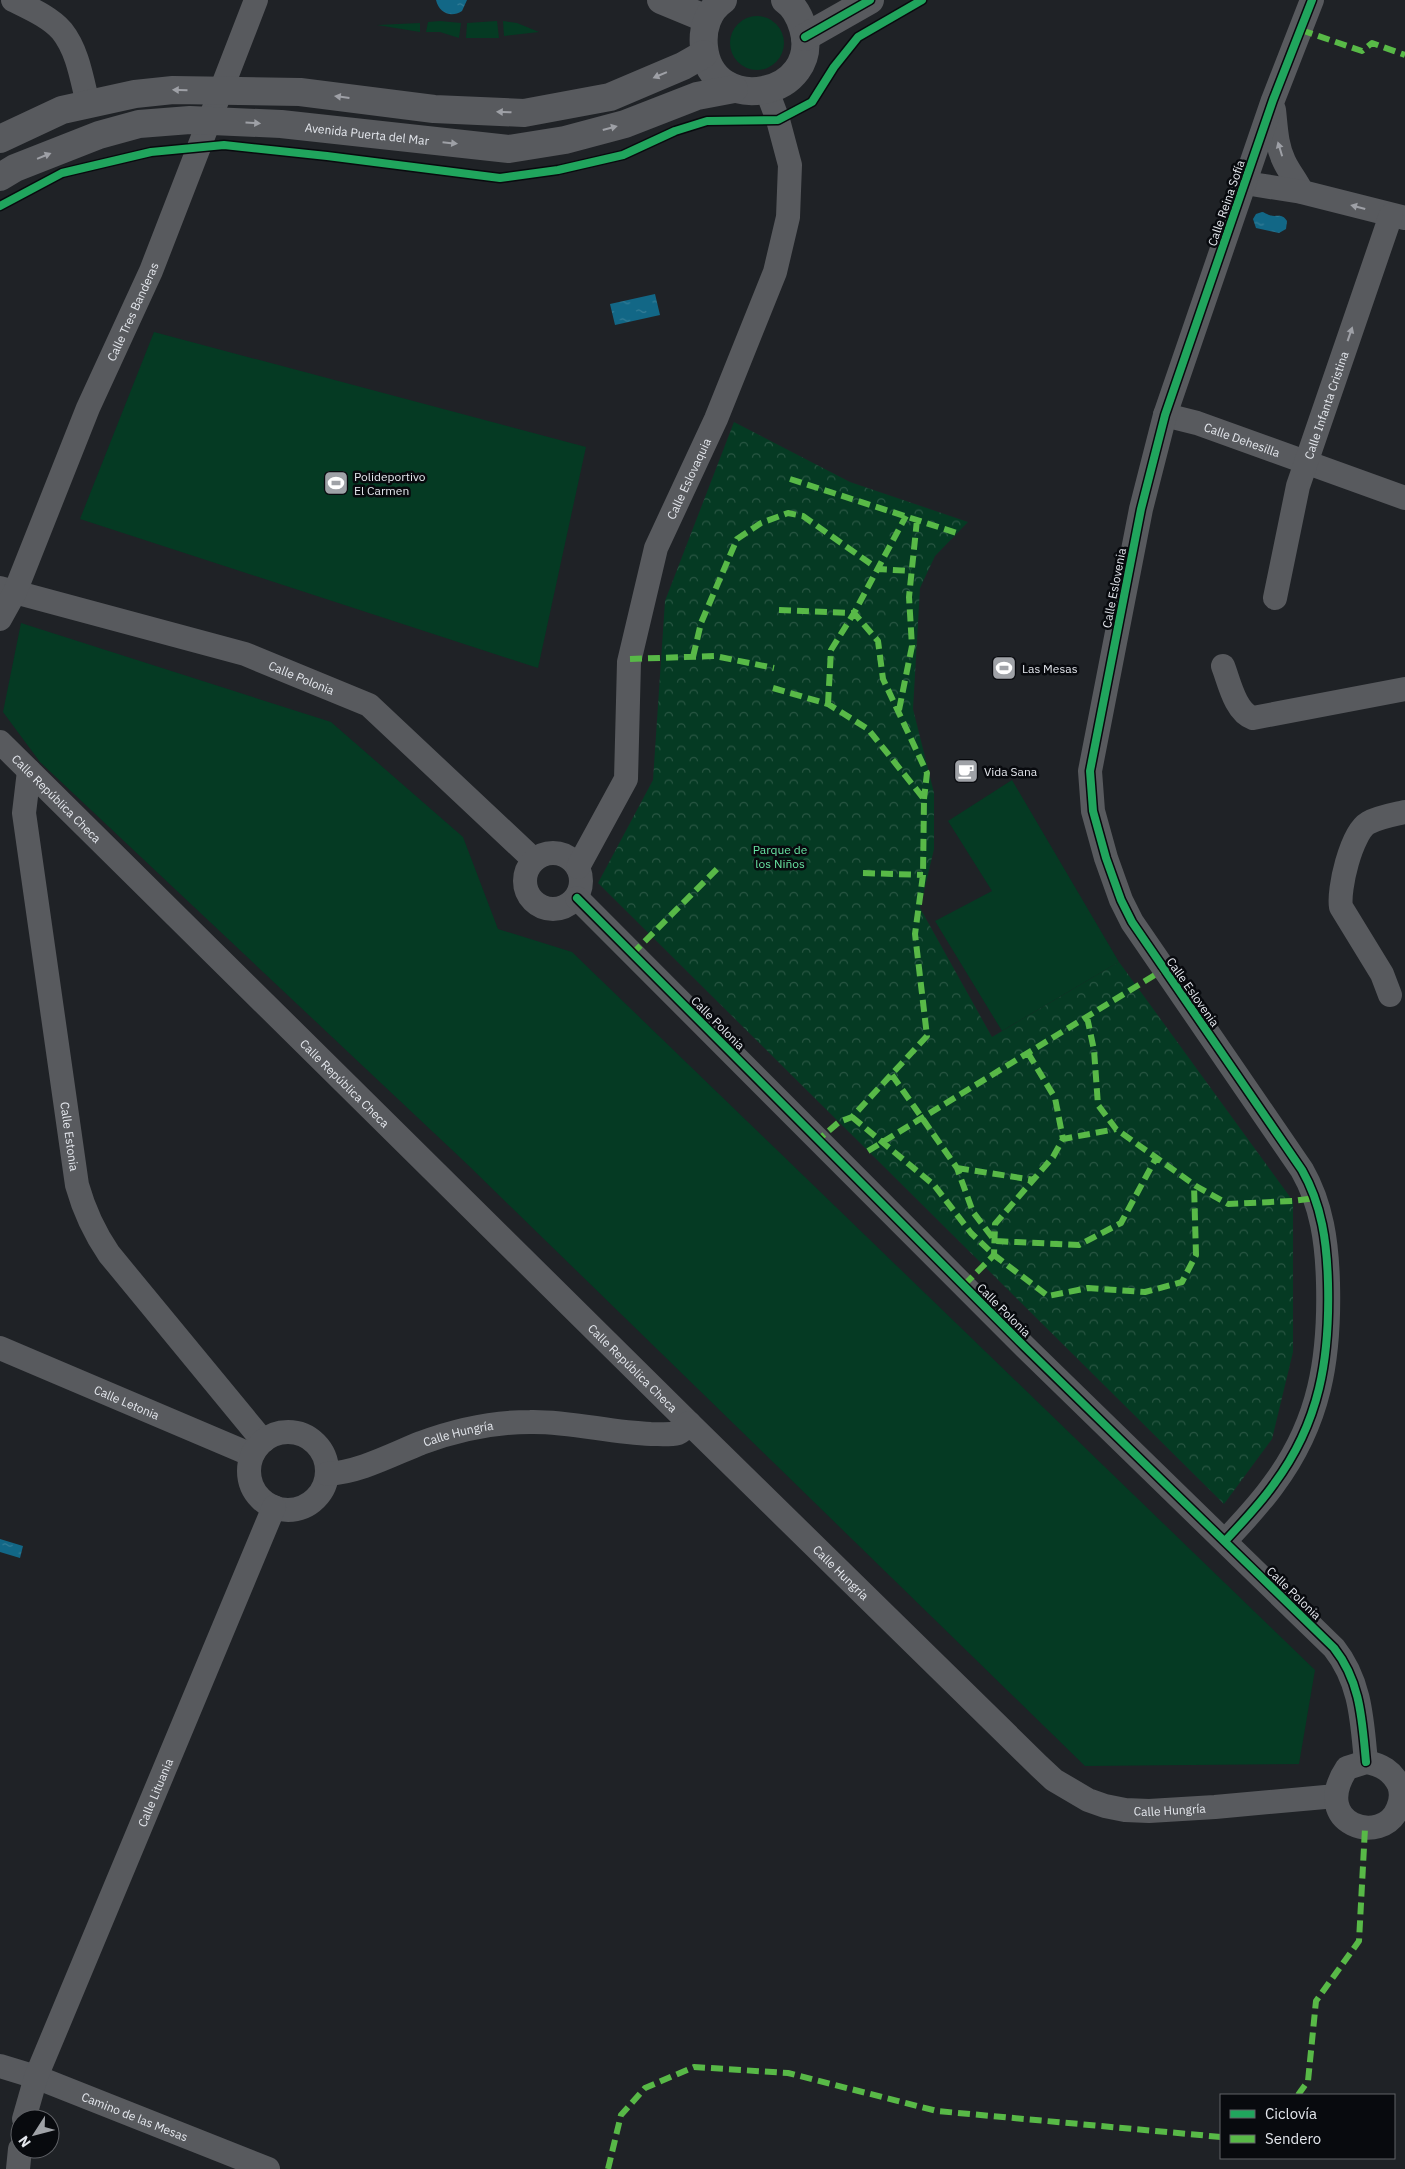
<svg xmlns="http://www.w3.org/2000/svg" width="1405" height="2169" viewBox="0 0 1405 2169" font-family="'IBM Plex Sans',sans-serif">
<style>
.grass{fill:#053a23}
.park{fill:url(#park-crowns)}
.water{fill:url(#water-ripples)}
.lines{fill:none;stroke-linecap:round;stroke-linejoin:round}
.street{stroke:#585a5e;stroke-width:24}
.secondary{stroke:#585a5e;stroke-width:28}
.quiet{stroke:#58b947;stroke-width:6;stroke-dasharray:12 6;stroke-linecap:butt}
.cycleway-casing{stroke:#080a0e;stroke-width:11}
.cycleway{stroke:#20a55d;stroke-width:8}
.oneway{fill:#9ea0a6}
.labels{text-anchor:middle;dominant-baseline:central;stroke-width:5;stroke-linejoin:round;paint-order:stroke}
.street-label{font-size:12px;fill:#e4e7ed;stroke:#080a0e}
.poi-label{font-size:12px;fill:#e4e7ed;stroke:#080a0e;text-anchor:start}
.park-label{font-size:12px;fill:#69e6a4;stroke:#080a0e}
</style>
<defs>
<pattern id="park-crowns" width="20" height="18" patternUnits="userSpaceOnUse" patternTransform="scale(1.25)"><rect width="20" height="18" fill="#053a23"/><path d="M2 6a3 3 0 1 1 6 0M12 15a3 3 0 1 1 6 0" fill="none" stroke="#295643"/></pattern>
<pattern id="water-ripples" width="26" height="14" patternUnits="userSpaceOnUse" patternTransform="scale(1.25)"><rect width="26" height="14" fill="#126786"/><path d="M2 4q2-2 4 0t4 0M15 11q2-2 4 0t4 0" fill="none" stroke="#347d97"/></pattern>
</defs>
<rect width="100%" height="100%" fill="#1f2226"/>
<path class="grass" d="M730 43a27 27 0 1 1 54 0a27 27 0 1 1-54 0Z
M 440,21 L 461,23 L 459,38 L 440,32 L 426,32 L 428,22 Z
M 497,21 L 499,38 L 466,38 L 467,23 Z
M 503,21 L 517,23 L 539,32 L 504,36 Z
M 420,23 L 420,32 L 377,25 Z
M 154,332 L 586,447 L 538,668 L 80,519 Z
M 21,623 L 331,722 L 463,837 L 498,929 L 572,952 L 1315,1670 L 1299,1764 L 1085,1766 L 467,1164 L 40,762 L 3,712 Z
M 1012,780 L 1119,962 L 1002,1031 L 935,921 L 992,891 L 948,821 Z"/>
<path class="park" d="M 734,422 L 850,482 L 968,522 L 935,556 L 920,588 L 913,709 L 934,793 L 934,849 L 920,908 L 992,1037 L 1119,962 L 1293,1201 L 1293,1352 L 1272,1439 L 1224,1504 L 598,883 L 653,780 L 665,601 Z"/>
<path class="water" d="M 436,0 L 467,0 L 462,11 C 451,18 439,13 436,0 Z
M 1262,212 C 1264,212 1266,214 1269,215 C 1277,218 1281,212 1287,221 L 1286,229 L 1279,233 L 1256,228 L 1253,219 L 1256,214 Z
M 655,294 L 660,315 L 615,325 L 610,304 Z
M 0,1539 L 23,1546 L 20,1558 L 0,1552 Z"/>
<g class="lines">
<g class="street">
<path d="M 13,0 C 29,8 50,17 62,31 C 78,51 82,80 88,104"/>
<path d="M 1274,110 C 1276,127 1276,144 1284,161 C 1289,172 1297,181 1302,192"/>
<path d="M 1245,183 L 1302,192 L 1405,218"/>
<path id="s1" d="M 1165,415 L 1197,423 L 1405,498"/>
<path id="s2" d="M 0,588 L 245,654 L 369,705 L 534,860"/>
<path id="s3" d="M 1275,598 L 1298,486 L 1391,215"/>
<path id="s4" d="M 0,619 L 15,592 L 88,408 L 151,271 L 256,0"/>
<path d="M 1223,666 C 1229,681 1235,712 1253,718 L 1405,689"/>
<path id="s5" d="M 0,742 L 689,1423"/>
<path id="s6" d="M 29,771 L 24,813 L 77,1185 C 84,1210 94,1232 109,1254 L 263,1441"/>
<circle cx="553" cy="881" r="28"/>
<path id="s7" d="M 578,867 L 626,779 L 629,662 L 656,548 L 716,419 L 775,272 L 788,217 L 790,165 L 778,120 L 767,91"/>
<path d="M 577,898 L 1025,1347 L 1334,1648 C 1361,1682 1362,1721 1366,1762"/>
<path d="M 1390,995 L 1382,974 L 1341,907 C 1338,890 1351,833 1368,823 C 1379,817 1392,815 1405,812"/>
<path id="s8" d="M 0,1348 L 252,1455"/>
<circle cx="288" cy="1471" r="39"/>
<path id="s9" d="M 327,1474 C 360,1472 391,1455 421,1443 C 456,1430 493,1422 530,1422 C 571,1421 610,1433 651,1434 C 660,1434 670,1435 678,1433 C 683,1431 686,1427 689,1423 L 1039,1766 L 1054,1780 L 1088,1800 L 1105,1806 L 1125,1810 L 1149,1811 L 1215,1807 L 1336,1796"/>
<path d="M 1225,1541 C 1242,1523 1260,1504 1274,1484 C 1320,1422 1330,1358 1328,1283 C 1327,1243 1322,1205 1302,1170 L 1132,922 L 1121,900 L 1106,858 L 1093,811 L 1090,771 L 1141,509 L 1165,415 L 1273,100 L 1312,0"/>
<path d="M 1366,1762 C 1382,1765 1392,1771 1399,1785 C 1402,1793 1401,1801 1398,1808 C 1383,1847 1309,1825 1347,1768 Z"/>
<path id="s10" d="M 0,2066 L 36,2077 L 268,2169"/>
<path id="s11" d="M 24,2119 L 36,2077 L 274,1507"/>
<path d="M 18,2169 L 20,2149"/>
</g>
<g class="secondary">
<path d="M 661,0 L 707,19"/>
<path d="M 723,0 C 708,10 702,29 704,47 C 711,118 823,97 803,28 C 800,18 794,6 785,0"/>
<path d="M 805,37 L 870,0"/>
<path d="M 0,139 L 62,110 L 135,94 L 173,90 L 300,92 L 434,109 L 524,113 L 610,97 L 683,66 L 704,54"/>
<path id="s12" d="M 0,177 L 15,168 L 99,135 L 139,124 L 190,120 L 281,124 L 509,149 L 565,140 L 625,124 L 697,96 L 734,89"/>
</g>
<path class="quiet" d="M 1301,30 L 1362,51 L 1372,43 L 1405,55
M 790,479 L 957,533
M 779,610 L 854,613 L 878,641 L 883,679 L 927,773 L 924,799
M 693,657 L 701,623 L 737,539 L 761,523 L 788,513 L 803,516 L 878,569 L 911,571
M 630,659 L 715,656 L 774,668
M 773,688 L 828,704 L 868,729 L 924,799 L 923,875 L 915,934 L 927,1036 L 852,1117 L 839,1122 L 818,1140
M 828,704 L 831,650 L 854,613 L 906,516
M 899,710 L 912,646 L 909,597 L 917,520
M 863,873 L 923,875
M 632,954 L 718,868
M 1087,1017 L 1094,1050 L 1098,1105 L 1116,1129 L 1196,1186 L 1228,1204 L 1293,1201 L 1316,1198
M 1028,1053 L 1055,1098 L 1063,1139
M 892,1075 L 957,1168 L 973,1212 L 995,1241 L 1079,1245 L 1121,1223 L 1156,1158
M 852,1117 L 934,1185 L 971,1233 L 994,1255 L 1048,1296 L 1088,1288 L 1145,1292 L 1182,1282 L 1196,1255 L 1194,1185
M 868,1151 L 1163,970
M 957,1168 L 1034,1180
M 964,1285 L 994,1255 L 995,1224 L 1053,1157 L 1063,1139 L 1116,1129
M 1298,2095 L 1308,2081 L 1316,2001 L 1359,1941 L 1365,1828
M 608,2169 L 621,2115 L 645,2088 L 694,2067 L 788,2073 L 937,2111 L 1221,2137"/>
<defs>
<path id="cycleway" d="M 805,37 L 870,0
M 0,206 L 62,173 L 151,152 L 224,145 L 327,156 L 500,178 L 558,170 L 623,155 L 675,131 L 707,121 L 778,120 L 812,102 L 834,67 L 858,37 L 922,0
M 577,898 L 1025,1347 L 1334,1648 C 1361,1682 1362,1721 1366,1762
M 1225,1541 C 1242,1523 1260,1504 1274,1484 C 1320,1422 1330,1358 1328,1283 C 1327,1243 1322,1205 1302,1170 L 1132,922 L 1121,900 L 1106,858 L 1093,811 L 1090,771 L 1141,509 L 1165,415 L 1273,100 L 1312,0"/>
</defs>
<use href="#cycleway" class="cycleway-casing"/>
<use href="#cycleway" class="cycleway"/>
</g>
<defs><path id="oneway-solid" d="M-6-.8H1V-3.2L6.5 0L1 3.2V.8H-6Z" transform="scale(1.25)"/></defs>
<g class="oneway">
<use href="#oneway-solid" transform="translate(660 75) rotate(157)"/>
<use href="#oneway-solid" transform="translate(180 90) rotate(-179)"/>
<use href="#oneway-solid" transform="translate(342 97) rotate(-173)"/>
<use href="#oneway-solid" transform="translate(504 112) rotate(-178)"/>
<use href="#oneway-solid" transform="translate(253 123) rotate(3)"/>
<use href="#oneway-solid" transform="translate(610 128) rotate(-15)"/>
<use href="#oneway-solid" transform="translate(450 143) rotate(6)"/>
<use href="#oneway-solid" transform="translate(1280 149) rotate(-107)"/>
<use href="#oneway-solid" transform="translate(44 156) rotate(-22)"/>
<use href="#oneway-solid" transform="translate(1358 207) rotate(-165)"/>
<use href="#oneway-solid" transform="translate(1350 334) rotate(-71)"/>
</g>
<defs>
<symbol id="stadium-square" viewBox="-11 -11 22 22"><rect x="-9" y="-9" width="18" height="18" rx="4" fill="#9fa2a7" stroke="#080a0e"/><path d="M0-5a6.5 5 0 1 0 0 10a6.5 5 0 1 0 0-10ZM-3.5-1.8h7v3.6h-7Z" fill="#fff"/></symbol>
<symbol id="cafe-square" viewBox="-11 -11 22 22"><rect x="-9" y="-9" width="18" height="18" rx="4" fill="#9fa2a7" stroke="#080a0e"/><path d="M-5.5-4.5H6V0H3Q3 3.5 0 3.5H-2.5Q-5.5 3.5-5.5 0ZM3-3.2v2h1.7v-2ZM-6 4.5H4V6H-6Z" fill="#fff"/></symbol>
</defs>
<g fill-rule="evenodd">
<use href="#stadium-square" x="322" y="469" width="28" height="28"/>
<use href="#stadium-square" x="990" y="654" width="28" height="28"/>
<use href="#cafe-square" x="952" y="757" width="28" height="28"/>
</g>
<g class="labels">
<g class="street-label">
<text stroke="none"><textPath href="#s12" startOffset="378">Avenida Puerta del Mar</textPath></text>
<text transform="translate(1226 203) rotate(-71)">Calle Reina Sofía</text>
<text stroke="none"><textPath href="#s4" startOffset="335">Calle Tres Banderas</textPath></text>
<text stroke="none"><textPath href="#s3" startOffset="200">Calle Infanta Cristina</textPath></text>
<text stroke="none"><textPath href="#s1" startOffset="81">Calle Dehesilla</textPath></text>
<text stroke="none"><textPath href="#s7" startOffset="411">Calle Eslovaquia</textPath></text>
<text transform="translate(1114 588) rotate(-79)">Calle Eslovenia</text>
<text stroke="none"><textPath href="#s2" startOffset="315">Calle Polonia</textPath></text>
<text stroke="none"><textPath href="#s5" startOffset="80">Calle República Checa</textPath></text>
<text transform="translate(1193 992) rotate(55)">Calle Eslovenia</text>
<text transform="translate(718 1023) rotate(45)">Calle Polonia</text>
<text stroke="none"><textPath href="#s5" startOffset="485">Calle República Checa</textPath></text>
<text stroke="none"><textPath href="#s6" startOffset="369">Calle Estonia</textPath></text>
<text transform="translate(1004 1310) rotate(45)">Calle Polonia</text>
<text stroke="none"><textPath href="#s5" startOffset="890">Calle República Checa</textPath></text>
<text stroke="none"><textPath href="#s8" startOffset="138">Calle Letonia</textPath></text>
<text stroke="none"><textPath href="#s9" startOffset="138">Calle Hungría</textPath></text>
<text stroke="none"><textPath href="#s9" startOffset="588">Calle Hungría</textPath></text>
<text transform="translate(1294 1593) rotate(44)">Calle Polonia</text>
<text stroke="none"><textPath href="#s11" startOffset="352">Calle Lituania</textPath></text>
<text stroke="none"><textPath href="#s9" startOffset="1008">Calle Hungría</textPath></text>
<text stroke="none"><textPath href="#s10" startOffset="144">Camino de las Mesas</textPath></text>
</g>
<g class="poi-label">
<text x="354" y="476">Polideportivo<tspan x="354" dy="14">El Carmen</tspan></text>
<text x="1022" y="668">Las Mesas</text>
<text x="984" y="771">Vida Sana</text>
</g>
<g class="park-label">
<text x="780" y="849">Parque de<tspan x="780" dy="14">los Niños</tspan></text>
</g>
</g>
<rect x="1220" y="2094" width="175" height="65" fill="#080a0e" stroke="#606267"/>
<rect x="1230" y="2110" width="25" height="8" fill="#20a55d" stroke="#606267"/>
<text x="1265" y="2119" font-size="15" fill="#e4e7ed">Ciclovía</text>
<rect x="1230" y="2135" width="25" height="8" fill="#58b947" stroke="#606267"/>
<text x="1265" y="2144" font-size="15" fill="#e4e7ed">Sendero</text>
<g transform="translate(35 2134) rotate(234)"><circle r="24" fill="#080a0e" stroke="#606267"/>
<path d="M0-4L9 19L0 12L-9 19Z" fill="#9fa2a7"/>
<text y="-8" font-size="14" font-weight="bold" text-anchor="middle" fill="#e4e7ed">N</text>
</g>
</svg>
